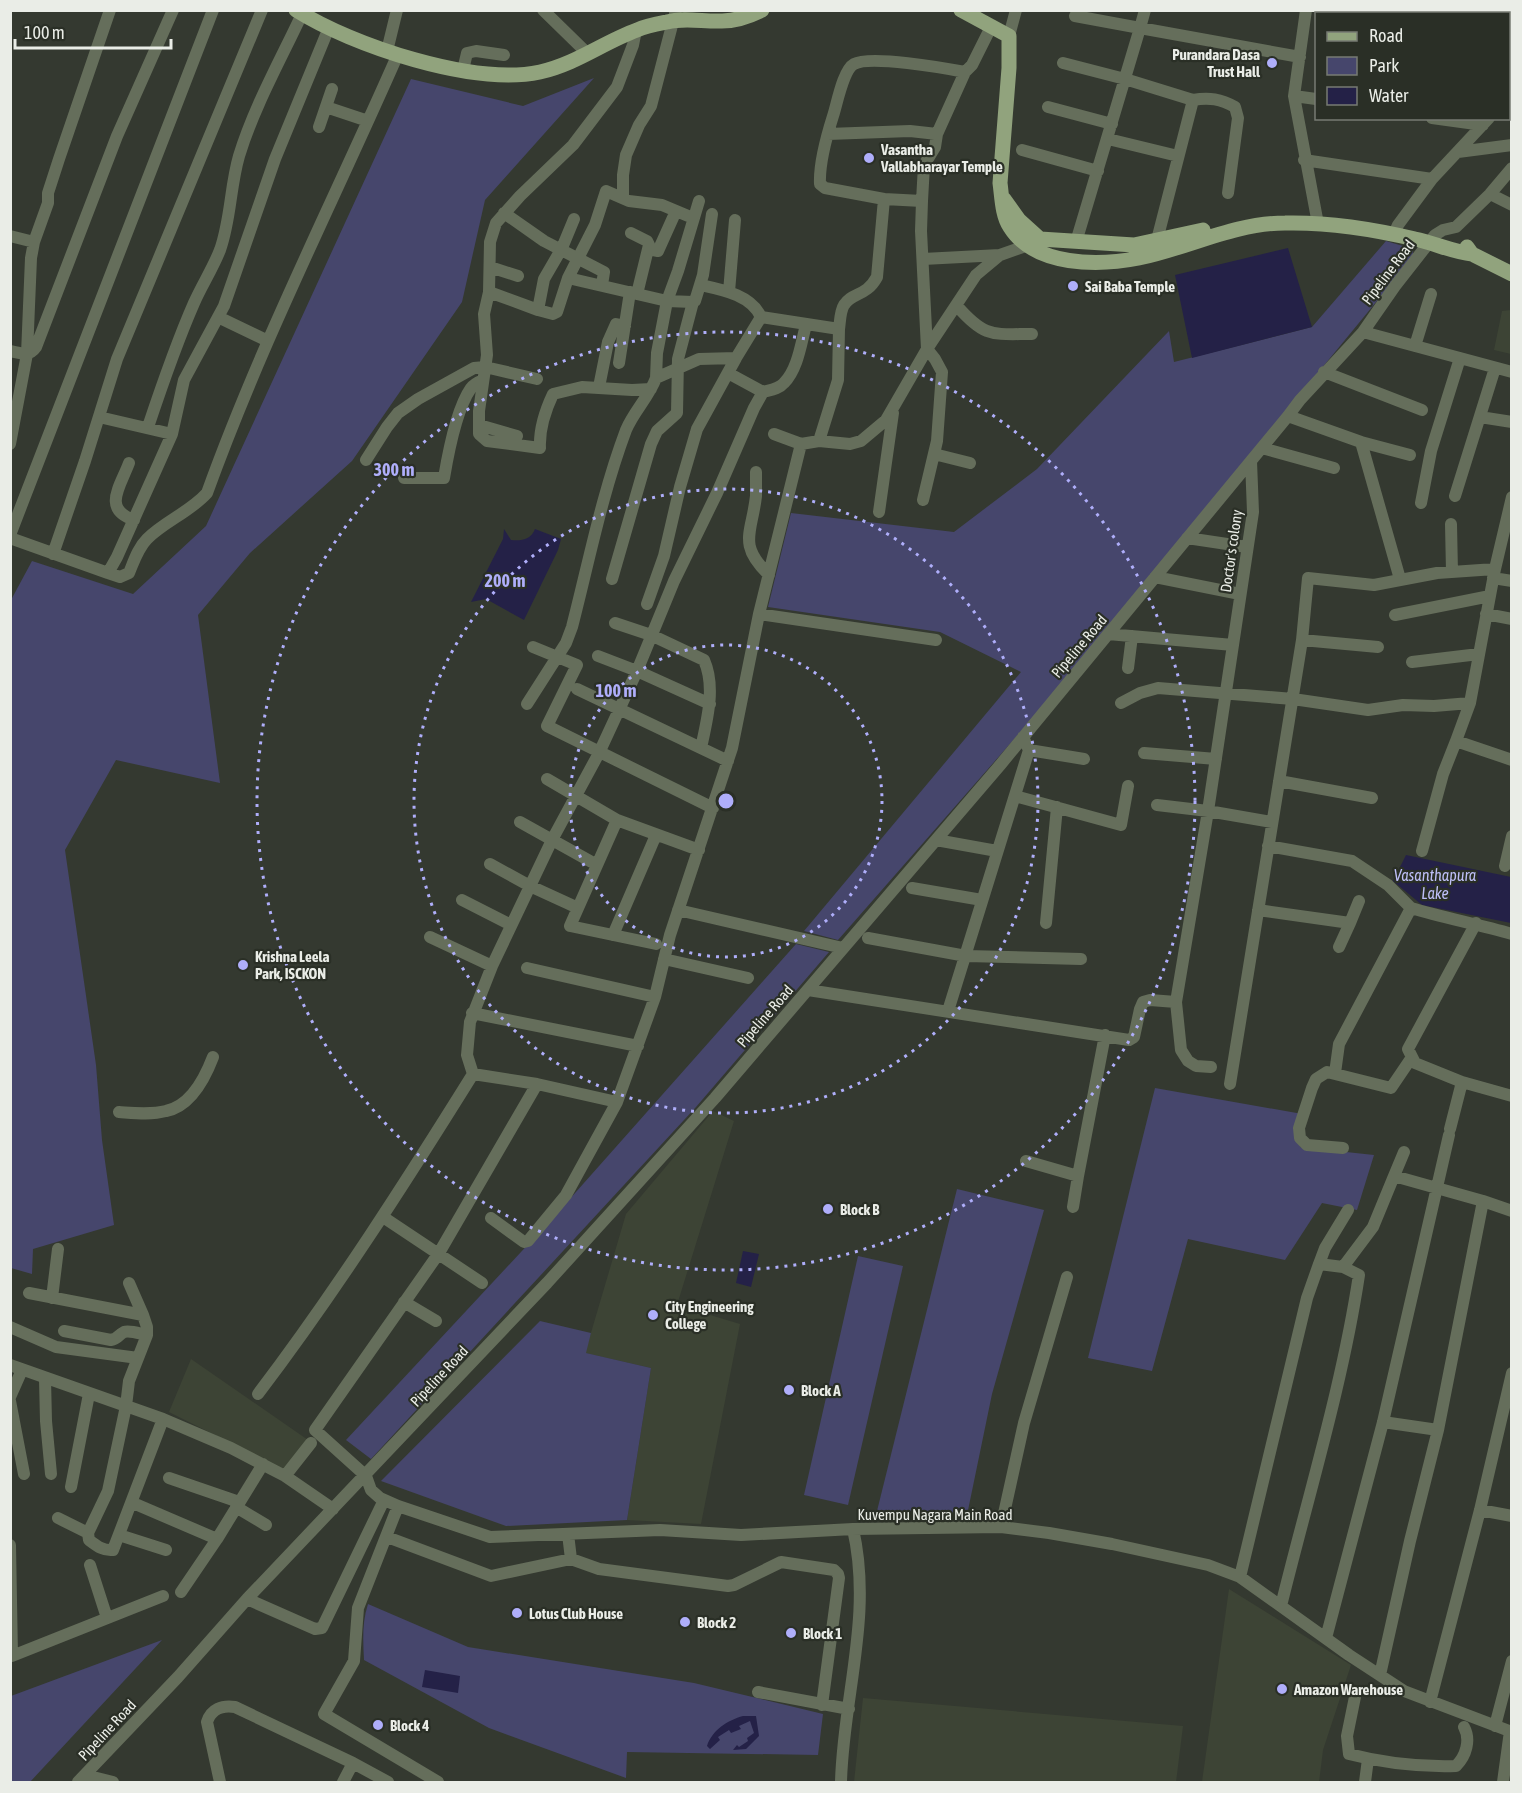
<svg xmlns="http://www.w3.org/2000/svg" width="1522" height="1793" viewBox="0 0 1522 1793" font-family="'Asap Condensed',sans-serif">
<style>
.built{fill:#3d4435}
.green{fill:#46466c}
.water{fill:#242147}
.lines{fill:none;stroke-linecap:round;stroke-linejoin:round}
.minor{stroke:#656e5b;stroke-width:12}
.major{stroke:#91a37d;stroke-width:15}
.ring{fill:none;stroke:#afaefa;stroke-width:3;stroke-dasharray:3 6}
.poi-dot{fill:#afaefa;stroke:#2a2f26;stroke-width:2}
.labels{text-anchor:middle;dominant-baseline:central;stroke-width:4.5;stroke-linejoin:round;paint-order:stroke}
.poi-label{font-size:15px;font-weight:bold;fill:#eaede7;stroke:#2a2f26;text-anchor:start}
.street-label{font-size:15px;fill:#eaede7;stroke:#2a2f26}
.water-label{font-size:16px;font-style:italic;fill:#bebff7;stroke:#2a2f26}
.centre{fill:#afaefa;stroke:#2a2f26;stroke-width:3}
.ring-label{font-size:18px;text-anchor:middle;font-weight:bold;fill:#afaefa;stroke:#2a2f26;stroke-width:4.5;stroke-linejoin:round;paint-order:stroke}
</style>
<rect width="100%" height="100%" fill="#343930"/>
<path class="built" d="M 1511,310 L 1512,310 L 1511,354 L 1494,350 L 1502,311 Z
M 713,1111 L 734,1121 L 677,1305 L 740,1324 L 701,1524 L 627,1520 L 651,1368 L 585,1353 L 626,1214 Z
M 191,1359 L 308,1440 L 287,1475 L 233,1444 L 169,1412 Z
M 1229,1589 L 1351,1665 L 1323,1750 L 1319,1782 L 1202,1782 Z
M 863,1698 L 1183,1726 L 1176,1782 L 854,1782 Z"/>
<path class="green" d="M 594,78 L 485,200 L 462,302 L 352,461 L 250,553 L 198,615 L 220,783 L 116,760 L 65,850 L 96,1065 L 102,1140 L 114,1225 L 33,1249 L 32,1274 L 11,1268 L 11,600 L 32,561 L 133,594 L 206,526 L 411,79 L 523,106 Z
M 1386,241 L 1413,249 L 1413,257 L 1066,680 L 838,940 L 804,931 L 1021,672 L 940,632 L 768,607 L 791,513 L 954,532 L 1037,469 L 1169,331 L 1174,362 L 1312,327 Z
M 796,944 L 829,952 L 696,1107 L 371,1459 L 346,1440 L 560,1210 Z
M 1155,1088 L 1308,1115 L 1300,1147 L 1374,1155 L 1357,1210 L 1322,1203 L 1285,1260 L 1188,1239 L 1152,1371 L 1088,1358 Z
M 957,1189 L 1044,1210 L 992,1394 L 966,1520 L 876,1515 Z
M 858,1256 L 903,1266 L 848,1505 L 804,1495 Z
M 540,1321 L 591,1333 L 586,1353 L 651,1368 L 627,1520 L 506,1526 L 381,1481 Z
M 368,1604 L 468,1647 L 694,1683 L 823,1714 L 818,1755 L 627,1752 L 626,1778 L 489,1728 L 364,1660 C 363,1641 362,1622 368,1604 Z
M 162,1640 L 30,1782 L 11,1782 L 11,1696 Z"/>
<path class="water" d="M 1288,248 L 1312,327 L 1192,358 L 1175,275 Z
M 504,529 L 511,540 C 521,541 531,540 535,529 L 561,539 L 558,550 L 524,620 L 486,599 L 471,602 L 503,539 Z
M 1406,855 L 1511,877 L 1511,923 L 1422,905 L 1393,881 Z
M 743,1251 L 759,1254 L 751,1287 L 736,1283 Z
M 425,1670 L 460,1676 L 458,1693 L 422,1687 Z
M 743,1716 L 756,1716 L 759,1736 L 746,1749 L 733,1750 L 737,1745 L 739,1747 L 748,1741 L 747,1738 L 754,1733 L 750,1721 L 739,1726 L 741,1729 L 731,1733 L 729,1730 L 718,1737 L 720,1740 L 710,1749 L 707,1746 C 712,1730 728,1720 743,1716 Z"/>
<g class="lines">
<path class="minor" d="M 543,10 L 588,54
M 1306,10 L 1294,96 L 1318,224
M 1322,10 L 1340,14
M 1372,14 L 1375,10
M 1489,14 L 1492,10
M 1075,16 L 1140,28 L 1145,10
M 636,30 L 633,45 L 617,87 L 573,145 L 520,196 L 496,223 L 490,242 L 489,292 L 484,314 L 487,355 L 479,411 L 479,434 L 487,441 L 540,448 C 539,429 545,411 553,394 L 582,387 L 632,390 L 651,389
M 1009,36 L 1016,10
M 387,51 L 397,10
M 1063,63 L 1125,79 L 1193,100
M 463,70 L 467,53 L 476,51 L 504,55
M 1294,96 L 1316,99
M 1508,96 L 1512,92
M 326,107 L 368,121
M 1048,107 L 1112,124
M 1432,118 L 1483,125
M 319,127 L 332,89
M 828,134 L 910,131 L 937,134
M 1108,139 L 1178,156
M 1022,150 L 1098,171
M 1458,152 L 1512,145
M 1304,160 L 1432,179
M 1490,194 L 1512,205
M 623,198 L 623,175 L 626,155 L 639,125 L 651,106 L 676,10
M 884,199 L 825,188 L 820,184 C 819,164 827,135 833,116 C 837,104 843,70 854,64 C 870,55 944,68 965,72
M 922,201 L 921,231 L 927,349 L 935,359 L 942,372 L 937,441 L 923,500
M 504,213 L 544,241 L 604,272 L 602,285
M 631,233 L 647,241 L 649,245 L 637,294
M 1394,234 L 1398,225 L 1432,179 L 1489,118
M 10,236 L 34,242
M 1157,240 L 1193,100 C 1209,97 1221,99 1235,107 L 1238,118 L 1228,193
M 1076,242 L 1140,28 L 1300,57
M 648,249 L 658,251 L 676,211
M 923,259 L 1000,255
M 490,267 L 518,276
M 568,278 L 595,225 L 606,191 L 629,201 L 662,205 L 693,218
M 700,285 C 723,290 751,295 761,317 L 839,329 L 838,380 L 819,441
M 489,292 L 538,310 L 544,279 L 562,248 L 574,219
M 729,292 L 735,220
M 957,306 C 985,338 992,334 1032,334
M 538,310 L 553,314 L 557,312 L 568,278 L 667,301 L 693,302
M 218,317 L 268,341
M 839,329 C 840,323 840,311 844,305 C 852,292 866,297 877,277 L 884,199 L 922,201 L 924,165 L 935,147 L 937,134 L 965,72 L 972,65 L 991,27
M 1363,332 L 1512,372
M 1415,346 L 1431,294
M 10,351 C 21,353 29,357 36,347 L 117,136 L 173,10
M 619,363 L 630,292
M 1324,372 L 1422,410
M 656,378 L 657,353 L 667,301 L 678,271 L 699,201
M 599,387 L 608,342 L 616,324 L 625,326
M 763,392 C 770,390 779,389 784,383 C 798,369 801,343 806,325
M 1288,416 L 1361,442 L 1400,579
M 99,417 L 172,434
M 1480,417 L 1512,422
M 479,425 L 517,436
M 148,427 C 162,385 176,344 194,303 C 202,285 213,268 220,250 C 231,219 230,187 239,156 C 254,107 280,61 302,14
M 774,434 L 801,444 L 819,441 L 850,444 L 861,441 L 886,420 L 927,349 L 976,275 L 1000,255 L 1034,243
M 1361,442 L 1410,455
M 10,444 L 27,354 L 31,258 L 34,242 L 48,203 L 48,193 L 59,159 L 110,10
M 1262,448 L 1334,468
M 934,454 L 970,463
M 366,460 L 387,427 L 398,413 L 418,399 L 474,368 L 485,367 L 537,379
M 129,463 C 120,487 102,509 134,520
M 756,472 C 756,480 756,488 756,496 C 752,533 737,544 769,575
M 404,478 L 444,478 C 448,454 457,408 471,388 C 474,384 478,382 483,380
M 1455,496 L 1495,368
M 1421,503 L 1431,451 L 1460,358
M 879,512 L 893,413
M 1451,524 L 1452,572
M 10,535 L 213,10
M 10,538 L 108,573 L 117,557 L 172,434 L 184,380 L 224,306 L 275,159 L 328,30
M 1187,538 L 1247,547
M 53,554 L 85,461 L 117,359 L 262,10
M 1495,569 L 1470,703 L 1456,741 L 1512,760
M 108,573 L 120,577 L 129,573 C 134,561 138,548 147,539 C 165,521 190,512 207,493 C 261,343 334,200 398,54
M 1155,577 L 1240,594
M 1493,578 L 1512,581
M 612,579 L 651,444 L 657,431 L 677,413 L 678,359 L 693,302 L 695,301 L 703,275 L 712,214
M 647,604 L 664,556 L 680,487 L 697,429 L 736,358 L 761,317
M 759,614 L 936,640
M 1486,614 L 1512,619
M 1395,615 L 1490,596
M 615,623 L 651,635 L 704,660 C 716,687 707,720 701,748
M 1108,634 L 1233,645
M 1302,640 L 1378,647
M 533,647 L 577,665 L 547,726 L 713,808
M 598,656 L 637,671 L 710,704
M 1412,662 L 1479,654
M 1128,668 L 1132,636
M 577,689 L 728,761
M 1121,703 L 1140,693 L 1158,688 L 1293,699 L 1368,710 L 1403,705 L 1434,706 L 1470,703
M 527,704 L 566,643 L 572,627 C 589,561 602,494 626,430 C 634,411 649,397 656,378 L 699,359 L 736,358
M 1029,750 L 1084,759
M 1144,753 L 1216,759
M 547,779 L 617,820 L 699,850
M 1279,781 L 1372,798
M 1015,796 L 1121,825 L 1128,786
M 1157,805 L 1208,811 L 1272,822
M 617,820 L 570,926 L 656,944
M 520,822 L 597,865
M 936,840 L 997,851
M 1268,846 L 1352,861 L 1388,885 L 1411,908
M 1422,851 L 1443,774 L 1456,741
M 490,864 L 530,886 L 578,908
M 1505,866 L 1512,836
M 912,888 L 982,900
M 462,900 L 511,925
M 678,910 L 843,948
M 1258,910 L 1350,923 L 1359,901
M 1046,923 L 1057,807
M 1476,923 L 1408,1049 L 1415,1063 L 1462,1082 L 1512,1096
M 613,935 L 656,835
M 430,937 L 492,966
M 868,938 L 966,956 L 1081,959
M 1339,947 L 1350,923
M 664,959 L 748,978
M 527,968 L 655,997
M 808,990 L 1129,1040 L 1134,1037 L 1140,1009 L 1143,1002 L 1150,1000 L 1176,1002
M 948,1011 L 1029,750 L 1023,737
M 472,1013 L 638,1046
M 1211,1067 L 1196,1066 L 1188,1061 L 1181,1050 L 1176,1002 L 1208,811 L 1253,512 L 1251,461
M 1335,1073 L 1339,1044 L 1411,908 C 1444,918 1478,924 1512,934
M 473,1074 L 537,1084 L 617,1102
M 537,1084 L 439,1253 L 315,1430 L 366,1476 L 371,1490 L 380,1498 L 398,1506 L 490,1537 L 660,1530 L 741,1535 L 853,1529 L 1001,1527 L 1049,1533 L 1112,1544 L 1208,1565 L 1240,1577 L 1349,1655 L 1404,1691 L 1512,1732
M 1230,1084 L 1302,640 L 1308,578 L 1374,585 L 1437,573 L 1495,569 L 1512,497
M 119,1112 C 134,1113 151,1115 166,1111 C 191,1106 205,1078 213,1057
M 1450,1129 L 1462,1082
M 1343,1148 L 1307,1145 L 1300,1138 L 1299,1128 L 1312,1088 L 1316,1079 L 1327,1072 L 1391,1088 L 1412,1057
M 1404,1152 L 1394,1176 L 1483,1201 L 1512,1211
M 1026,1161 L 1078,1176 L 1073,1207
M 1078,1176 L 1105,1035
M 383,1217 L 482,1283
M 491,1218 L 524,1242 L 528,1241 L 566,1195 L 617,1102 L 655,997 L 670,935 L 732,748 L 759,614 L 801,444
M 1319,1264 L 1325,1248 L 1348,1210
M 1343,1267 L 1373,1227 L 1394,1176
M 129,1283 L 143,1315 L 147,1327 L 147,1335 L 129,1381 L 126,1406 L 108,1491 L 88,1533 L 89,1540 C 97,1546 103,1551 113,1550 L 163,1419
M 29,1293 L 143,1315
M 52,1298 L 58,1249
M 404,1302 L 436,1321
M 10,1327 L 56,1347 L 138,1358
M 64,1331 L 111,1340 C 118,1339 118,1335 124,1332 C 130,1330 141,1334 147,1335
M 10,1365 L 163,1419 L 231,1448 L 285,1476 L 333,1509
M 45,1379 L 46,1421 L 51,1474
M 258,1394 C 336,1291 405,1183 473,1074 L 467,1055 L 470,1022 L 492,966 L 552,840 L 599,753 L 637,671 L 674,581 L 717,493 L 754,408 L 763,392 L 728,373
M 10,1397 L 22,1370
M 10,1401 L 24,1474
M 1383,1422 L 1438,1430 L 1483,1201
M 285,1476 L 311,1443
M 169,1478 L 239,1502
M 71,1487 L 89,1394
M 133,1503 L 217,1539 L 263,1464
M 398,1506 L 358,1608 L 354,1661 L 324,1714 L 438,1782
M 236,1507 L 266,1525
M 1480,1510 L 1512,1516
M 58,1518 L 88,1533
M 1001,1527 L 1024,1423 L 1067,1277
M 568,1534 L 571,1559
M 119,1535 L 166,1550
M 387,1537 L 491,1576 L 571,1559 L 599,1569 L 728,1586 L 734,1585 L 781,1562 L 834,1570 L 838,1574 L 839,1578 L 822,1705
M 10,1545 L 12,1656 L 163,1596
M 90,1565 L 107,1618
M 1240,1577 L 1307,1298 L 1319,1264 L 1343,1267 L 1359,1275 C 1342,1387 1308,1496 1281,1606
M 181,1592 L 217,1539
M 247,1599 L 315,1629 L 322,1628 L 384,1500
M 1326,1638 L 1383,1422 L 1449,1135
M 1380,1675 L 1410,1541 L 1438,1430
M 758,1692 L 849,1709
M 1356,1692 L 1347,1736 L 1349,1754 C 1383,1763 1421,1767 1456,1766 C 1466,1756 1471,1740 1464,1727
M 1430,1702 L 1480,1510 L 1512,1373
M 1495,1726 L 1512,1661
M 85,1775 L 113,1782
M 78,1782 L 178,1677 L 247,1599 L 547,1283 L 715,1098 L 1001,764 L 1288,416 L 1300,400 L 1363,332 L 1395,286 L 1435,235 L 1443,230 L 1456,227 L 1490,194 L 1512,168
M 220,1782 L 207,1722 C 211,1709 222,1705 235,1707 L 353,1763
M 343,1782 L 353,1763 L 388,1782
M 841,1782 C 843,1697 873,1616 853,1529
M 1365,1782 L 1368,1759
M 1503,1782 L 1510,1731"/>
<path class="major" d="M 296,10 C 353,46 474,86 540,72 C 576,64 604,42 637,30 C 646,26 657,24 667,22 C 685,17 704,22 722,21 C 735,21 750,16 762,10
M 961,10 L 1009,36 L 1009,68 L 1000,183 C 1002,197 1002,215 1010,227 C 1035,267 1099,266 1139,258 C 1188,248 1234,223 1285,223 C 1328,222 1373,229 1415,239 C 1434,243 1453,252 1472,254
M 1004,199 L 1019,220 L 1040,239 L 1134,245 L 1203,230
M 1467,247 L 1472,254 L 1512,274"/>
</g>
<g class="ring">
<circle cx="726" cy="801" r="156"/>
<circle cx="726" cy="801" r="312"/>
<circle cx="726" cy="801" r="469"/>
</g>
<g class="poi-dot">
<circle cx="1272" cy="63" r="6"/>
<circle cx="869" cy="158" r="6"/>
<circle cx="1073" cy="286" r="6"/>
<circle cx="243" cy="965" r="6"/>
<circle cx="828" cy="1209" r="6"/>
<circle cx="653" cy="1315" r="6"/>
<circle cx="789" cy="1390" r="6"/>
<circle cx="517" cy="1613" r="6"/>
<circle cx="685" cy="1622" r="6"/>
<circle cx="791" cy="1633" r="6"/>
<circle cx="1282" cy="1689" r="6"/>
<circle cx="378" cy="1725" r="6"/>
</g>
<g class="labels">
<g class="poi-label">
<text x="1260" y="54" text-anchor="end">Purandara Dasa<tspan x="1260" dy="17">Trust Hall</tspan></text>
<text x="881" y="149">Vasantha<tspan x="881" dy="17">Vallabharayar Temple</tspan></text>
<text x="1085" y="286">Sai Baba Temple</text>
<text x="255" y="956">Krishna Leela<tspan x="255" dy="17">Park, ISCKON</tspan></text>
<text x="840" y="1209">Block B</text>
<text x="665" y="1306">City Engineering<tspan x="665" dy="17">College</tspan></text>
<text x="801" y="1390">Block A</text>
<text x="529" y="1613">Lotus Club House</text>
<text x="697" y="1622">Block 2</text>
<text x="803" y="1633">Block 1</text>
<text x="1294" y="1689">Amazon Warehouse</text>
<text x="390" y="1725">Block 4</text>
</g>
<g class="street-label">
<text transform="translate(1388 272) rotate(-53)">Pipeline Road</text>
<text transform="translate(1231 551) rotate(-82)">Doctor's colony</text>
<text transform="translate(1079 646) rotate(-50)">Pipeline Road</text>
<text transform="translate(765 1016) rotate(-49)">Pipeline Road</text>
<text transform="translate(439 1376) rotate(-47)">Pipeline Road</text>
<text x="935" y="1514">Kuvempu Nagara Main Road</text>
<text transform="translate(107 1730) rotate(-47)">Pipeline Road</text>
</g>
<g class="water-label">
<text x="1435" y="875">Vasanthapura<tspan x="1435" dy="18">Lake</tspan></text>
</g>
</g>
<circle cx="726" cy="801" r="9" class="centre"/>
<g class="ring-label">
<text x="394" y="476">300 m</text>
<text x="505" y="587">200 m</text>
<text x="616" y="697">100 m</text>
</g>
<rect width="1522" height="1793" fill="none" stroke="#eaede7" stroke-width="24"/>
<rect x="1315" y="12" width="195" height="108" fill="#2a2f26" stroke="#777b73" stroke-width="1.5"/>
<rect x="1327" y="32" width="30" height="9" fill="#91a37d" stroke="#777b73" stroke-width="1.5"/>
<text x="1369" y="42" font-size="18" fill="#eaede7">Road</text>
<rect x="1327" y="57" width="30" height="18" fill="#46466c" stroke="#777b73" stroke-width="1.5"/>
<text x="1369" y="72" font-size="18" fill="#eaede7">Park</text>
<rect x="1327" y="87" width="30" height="18" fill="#242147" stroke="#777b73" stroke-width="1.5"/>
<text x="1369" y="102" font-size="18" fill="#eaede7">Water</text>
<path d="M15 39v9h156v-9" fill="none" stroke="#eaede7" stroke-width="3"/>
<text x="24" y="39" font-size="18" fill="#eaede7" stroke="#2a2f26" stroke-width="4.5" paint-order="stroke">100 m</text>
</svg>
